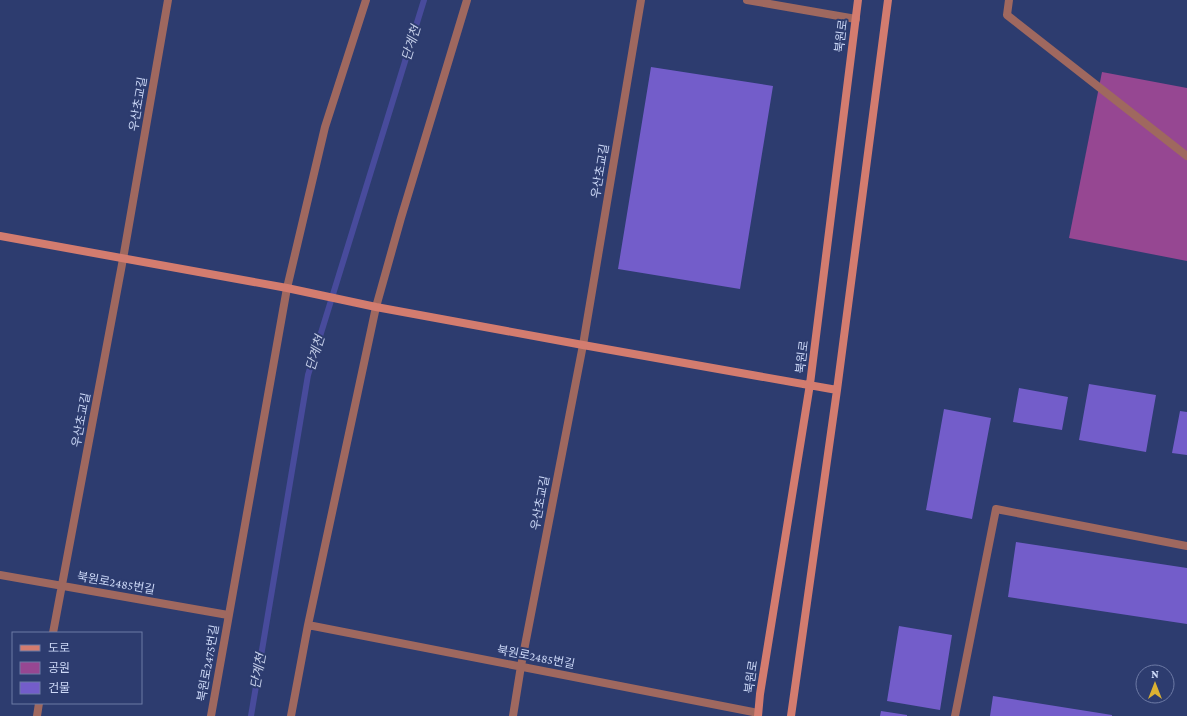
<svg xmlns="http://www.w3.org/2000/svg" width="1187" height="716" viewBox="0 0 1187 716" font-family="'Crimson Pro','Noto Sans KR',serif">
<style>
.green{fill:#964792}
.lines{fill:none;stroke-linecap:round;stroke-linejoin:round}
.stream{stroke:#484b9c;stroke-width:6}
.building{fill:#735dca}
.lane{stroke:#9f685f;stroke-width:8}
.street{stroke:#9f685f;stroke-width:8}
.secondary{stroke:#d37c6f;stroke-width:8}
.labels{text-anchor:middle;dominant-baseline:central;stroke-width:4;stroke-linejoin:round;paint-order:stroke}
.street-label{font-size:12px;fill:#ccd8f7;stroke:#2d3c6f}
.water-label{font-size:13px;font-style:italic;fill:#c4cee8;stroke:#2d3c6f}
</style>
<rect width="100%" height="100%" fill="#2d3c6f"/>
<path class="green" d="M 1102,72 L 1187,88 L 1187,261 L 1069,238 Z"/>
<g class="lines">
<path class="stream" d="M 251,716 L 308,375 L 424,0"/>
</g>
<path class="building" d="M 651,67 L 773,86 L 740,289 L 618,269 Z
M 1089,384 L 1156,395 L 1146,452 L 1079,440 Z
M 1019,388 L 1068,397 L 1062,430 L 1013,422 Z
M 944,409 L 991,418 L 972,519 L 926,510 Z
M 1180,411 L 1187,412 L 1187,455 L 1172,453 Z
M 1016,542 L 1187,568 L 1187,624 L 1008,597 Z
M 899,626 L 952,635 L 940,710 L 887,701 Z
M 993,696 L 1112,715 L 1112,716 L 990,716 Z
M 881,711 L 907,715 L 907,716 L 880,716 Z"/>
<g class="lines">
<path class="lane" d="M 747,0 L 856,19
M 1009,0 L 1007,15 L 1187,156
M 521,666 L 583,345 L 641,0
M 955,716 L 996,509 L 1187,546"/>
<path class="street" d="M 0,575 L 228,615
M 308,625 L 758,713
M 53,633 L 123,259 L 168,0
M 37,716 L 39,703
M 211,716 L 287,288 L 325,127 L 366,0
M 291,716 L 308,625 L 376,307 L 401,218 L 467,0
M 513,716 L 521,666"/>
<path class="secondary" d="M 0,236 L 287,288 L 376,307 L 583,345 L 837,390
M 758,716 L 760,694 L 810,384 L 858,0
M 791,716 L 837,390 L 888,0"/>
</g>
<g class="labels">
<g class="street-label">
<text transform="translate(841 36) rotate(-83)">북원로</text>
<text transform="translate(138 104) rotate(-80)">우산초교길</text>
<text transform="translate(600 171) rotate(-80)">우산초교길</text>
<text transform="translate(802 357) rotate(-83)">북원로</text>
<text transform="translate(81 420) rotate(-79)">우산초교길</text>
<text transform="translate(540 503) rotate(-79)">우산초교길</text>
<text transform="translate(116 583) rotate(10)">북원로2485번길</text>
<text transform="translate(536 657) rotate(11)">북원로2485번길</text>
<text transform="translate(208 663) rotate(-80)">북원로2475번길</text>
<text transform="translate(751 677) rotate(-82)">북원로</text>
</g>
<g class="water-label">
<text transform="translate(411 43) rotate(-73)">단계천</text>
<text transform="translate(315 353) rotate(-73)">단계천</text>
<text transform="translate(258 671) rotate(-80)">단계천</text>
</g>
</g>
<rect x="12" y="632" width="130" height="72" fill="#2d3c6f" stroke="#6d7aa5"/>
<rect x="20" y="645" width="20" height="6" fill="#d37c6f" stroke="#6d7aa5"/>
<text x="48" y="652" font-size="12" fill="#ccd8f7">도로</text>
<rect x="20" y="662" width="20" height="12" fill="#964792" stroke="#6d7aa5"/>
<text x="48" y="672" font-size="12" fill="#ccd8f7">공원</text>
<rect x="20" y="682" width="20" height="12" fill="#735dca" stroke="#6d7aa5"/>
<text x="48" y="692" font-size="12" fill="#ccd8f7">건물</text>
<g transform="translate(1155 684)"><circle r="19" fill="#2d3c6f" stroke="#6d7aa5"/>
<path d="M0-3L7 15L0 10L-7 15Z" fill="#dcb233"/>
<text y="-6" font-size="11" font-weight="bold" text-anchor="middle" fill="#ccd8f7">N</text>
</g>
</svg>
